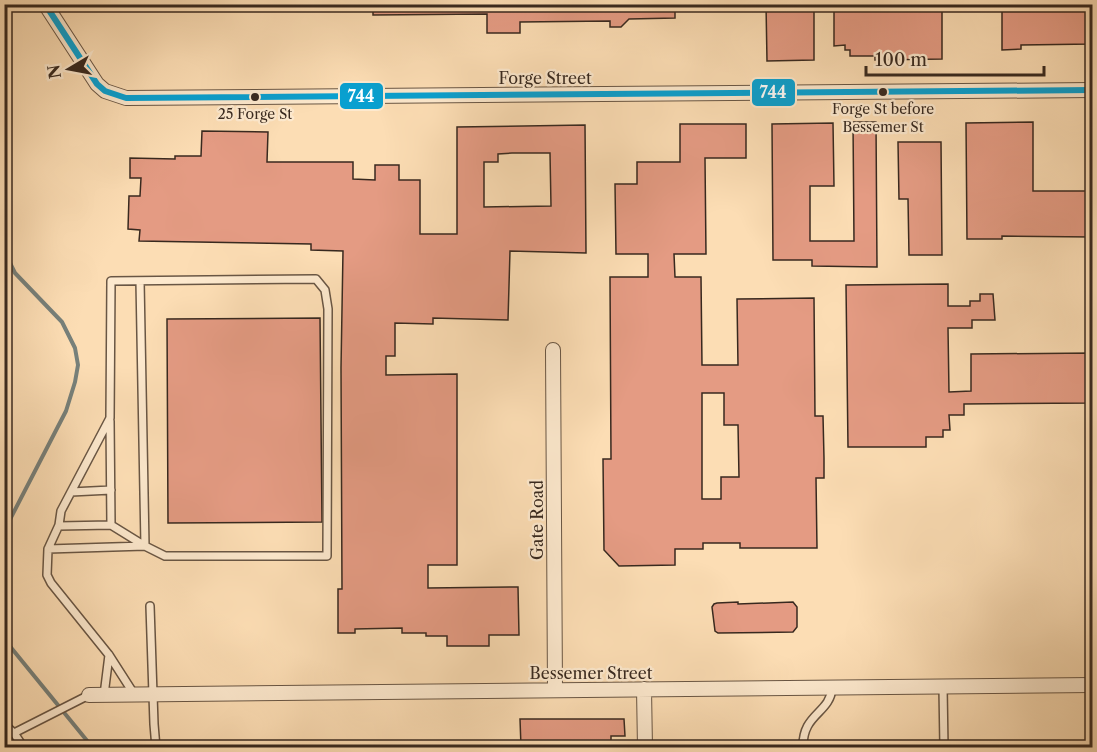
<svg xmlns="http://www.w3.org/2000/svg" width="1097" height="752" viewBox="0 0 1097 752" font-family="'Libre Caslon Text',serif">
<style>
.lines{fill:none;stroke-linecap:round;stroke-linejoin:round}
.stream{stroke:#77807a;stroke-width:4}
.building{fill:#e49b83;stroke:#38291f;stroke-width:1.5;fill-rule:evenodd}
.lane-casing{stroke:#695644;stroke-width:10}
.street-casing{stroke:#695644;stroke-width:16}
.lane{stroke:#fde9ce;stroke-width:7}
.street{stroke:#fde9ce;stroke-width:14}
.bus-1-casing{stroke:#fde9ce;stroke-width:10}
.bus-1{stroke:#08a0d0;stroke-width:6}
.bus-dot{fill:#38291f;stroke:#fde9ce;stroke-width:2}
.labels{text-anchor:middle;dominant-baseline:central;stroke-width:4.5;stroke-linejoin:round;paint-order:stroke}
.bus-label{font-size:14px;fill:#38291f;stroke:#fde9ce}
.street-label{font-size:16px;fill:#38291f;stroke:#fde9ce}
.line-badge{stroke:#fde9ce;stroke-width:2}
.badge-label{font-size:16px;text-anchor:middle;font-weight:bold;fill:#fff}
</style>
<rect width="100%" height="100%" fill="#fcddb4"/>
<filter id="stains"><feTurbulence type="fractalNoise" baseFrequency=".00333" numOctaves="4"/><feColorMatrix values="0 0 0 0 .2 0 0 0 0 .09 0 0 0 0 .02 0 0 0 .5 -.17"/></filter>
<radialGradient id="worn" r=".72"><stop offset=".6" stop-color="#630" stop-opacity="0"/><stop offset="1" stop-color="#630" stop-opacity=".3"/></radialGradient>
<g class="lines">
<path class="stream" d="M 4,204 L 8,259 L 15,273 L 62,322 L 75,348 L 78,365 L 75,382 L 66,411 L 4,531
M 4,639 L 93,748"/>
</g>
<path class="building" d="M 373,4 L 675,4 L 675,18 L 629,19 L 621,27 L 610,27 L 610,21 L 520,22 L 520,33 L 487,33 L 487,14 L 373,15 Z
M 766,4 L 814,4 L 814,60 L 767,61 Z
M 834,4 L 942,4 L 942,59 L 875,60 L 875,56 L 850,56 L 850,50 L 845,50 L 845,45 L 834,46 Z
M 1002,4 L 1092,4 L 1092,44 L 1021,45 L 1021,49 L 1002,50 Z
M 853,122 L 876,122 L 877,267 L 812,266 L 812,260 L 773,260 L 772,124 L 833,123 L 834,186 L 810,186 L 810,241 L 854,241 Z
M 1033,122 L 1033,191 L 1092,191 L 1092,237 L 1002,236 L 1002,239 L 967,239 L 966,123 Z
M 680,124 L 746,124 L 746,158 L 705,158 L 706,254 L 674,254 L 675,277 L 701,277 L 702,365 L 738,365 L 737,299 L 814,298 L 815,416 L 823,416 L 824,458 L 824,478 L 816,478 L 817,548 L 740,548 L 740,543 L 703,543 L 703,549 L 675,549 L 675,565 L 619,566 L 604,550 L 603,459 L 611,459 L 610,277 L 648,277 L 648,254 L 616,254 L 615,184 L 637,184 L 637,162 L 680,162 ZM 702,393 L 724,393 L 724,425 L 738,425 L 739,477 L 721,477 L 721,499 L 702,499 Z
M 585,125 L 586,253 L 510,251 L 508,320 L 433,318 L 433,324 L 395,323 L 395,356 L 386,356 L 386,375 L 457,374 L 457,565 L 428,565 L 428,588 L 518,587 L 519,635 L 489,635 L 489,646 L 447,646 L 447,636 L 426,636 L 426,633 L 402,633 L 402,628 L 355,629 L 355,633 L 338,633 L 338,589 L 342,589 L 341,368 L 343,251 L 311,250 L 311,244 L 139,241 L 140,230 L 128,229 L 129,196 L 140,196 L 141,178 L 130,178 L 130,158 L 175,159 L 175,156 L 201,156 L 202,131 L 268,132 L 267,162 L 353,162 L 353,179 L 375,180 L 375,165 L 399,165 L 399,180 L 420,180 L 420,234 L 457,234 L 457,127 ZM 512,153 L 550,153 L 551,206 L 484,207 L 484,162 L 498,162 L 498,154 Z
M 898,142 L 941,142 L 942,255 L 909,255 L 908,199 L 899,199 Z
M 948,284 L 948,306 L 970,306 L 970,301 L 980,301 L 980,294 L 993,294 L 995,320 L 972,320 L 972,328 L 948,328 L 949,392 L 971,391 L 971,354 L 1092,353 L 1092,403 L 964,404 L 964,415 L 949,415 L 950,430 L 943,430 L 943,437 L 926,437 L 926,447 L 848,447 L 846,285 Z
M 320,318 L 322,522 L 168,523 L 167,319 Z
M 738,602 L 738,604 L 793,602 L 797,607 L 797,627 L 793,632 L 718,633 L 715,631 L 712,607 L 714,604 L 717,603 Z
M 520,719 L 624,719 L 625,736 L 611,736 L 611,741 L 594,743 L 594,747 L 521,747 Z"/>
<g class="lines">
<defs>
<path id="lane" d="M 140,281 L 145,546
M 110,421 L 111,525
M 71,492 L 111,490
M 59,526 L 111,525 L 145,546
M 48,549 L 145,546 L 165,556 L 327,556 L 328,309 L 325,290 L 316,279 L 111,281 L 110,418 L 61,511 L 59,525 L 48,549 L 47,575 L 51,583 L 109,655 L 134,694
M 150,606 L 154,724 L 156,748
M 943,687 L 944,748
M 104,695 L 109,655
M 4,724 L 14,733 L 89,695
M 14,733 L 24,748
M 803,748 C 802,713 830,714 832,688"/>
<path id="street" d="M 45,4 L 97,84 L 105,91 L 126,98 L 1092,90
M 553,350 L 555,690
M 644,689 L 645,748
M 89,695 L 1092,685"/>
</defs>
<use href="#lane" class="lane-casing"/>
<use href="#street" class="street-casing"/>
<use href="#lane" class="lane"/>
<use href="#street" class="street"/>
<defs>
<path id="bus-1" d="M 45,4 L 97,84 L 105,91 L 126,98 L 1092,90"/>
</defs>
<use href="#bus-1" class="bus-1-casing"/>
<use href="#bus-1" class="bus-1"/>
</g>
<g class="bus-dot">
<circle cx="883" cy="92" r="5"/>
<circle cx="255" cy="97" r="5"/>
</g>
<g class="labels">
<g class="bus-label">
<text x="883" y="109">Forge St before<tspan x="883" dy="18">Bessemer St</tspan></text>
<text x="255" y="114">25 Forge St</text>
</g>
<g class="street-label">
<text x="545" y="78">Forge Street</text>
<text transform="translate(537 520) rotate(-90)">Gate Road</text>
<text x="591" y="673">Bessemer Street</text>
</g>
</g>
<g class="line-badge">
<rect x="751" y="78" width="45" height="29" rx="6" fill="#08a0d0"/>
<rect x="339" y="82" width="45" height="28" rx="6" fill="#08a0d0"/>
</g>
<g class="badge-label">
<text x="773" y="98">744</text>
<text x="361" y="102">744</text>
</g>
<rect width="1097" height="752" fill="none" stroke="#fcddb4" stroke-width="24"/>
<rect x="6" y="6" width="1085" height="740" fill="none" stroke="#38291f" stroke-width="3"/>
<rect x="12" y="12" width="1073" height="728" fill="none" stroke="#38291f" stroke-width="1.5"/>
<g transform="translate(69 69) rotate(260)" stroke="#fde9ce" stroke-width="4.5" paint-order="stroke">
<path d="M0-4.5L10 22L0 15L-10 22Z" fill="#38291f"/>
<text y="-9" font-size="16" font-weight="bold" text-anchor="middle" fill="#38291f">N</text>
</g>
<path d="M866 66v9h178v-9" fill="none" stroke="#38291f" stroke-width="3"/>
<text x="875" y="66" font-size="18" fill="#38291f" stroke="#fde9ce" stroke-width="4.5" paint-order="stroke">100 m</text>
<rect width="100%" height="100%" filter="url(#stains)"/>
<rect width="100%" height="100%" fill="url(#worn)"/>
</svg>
